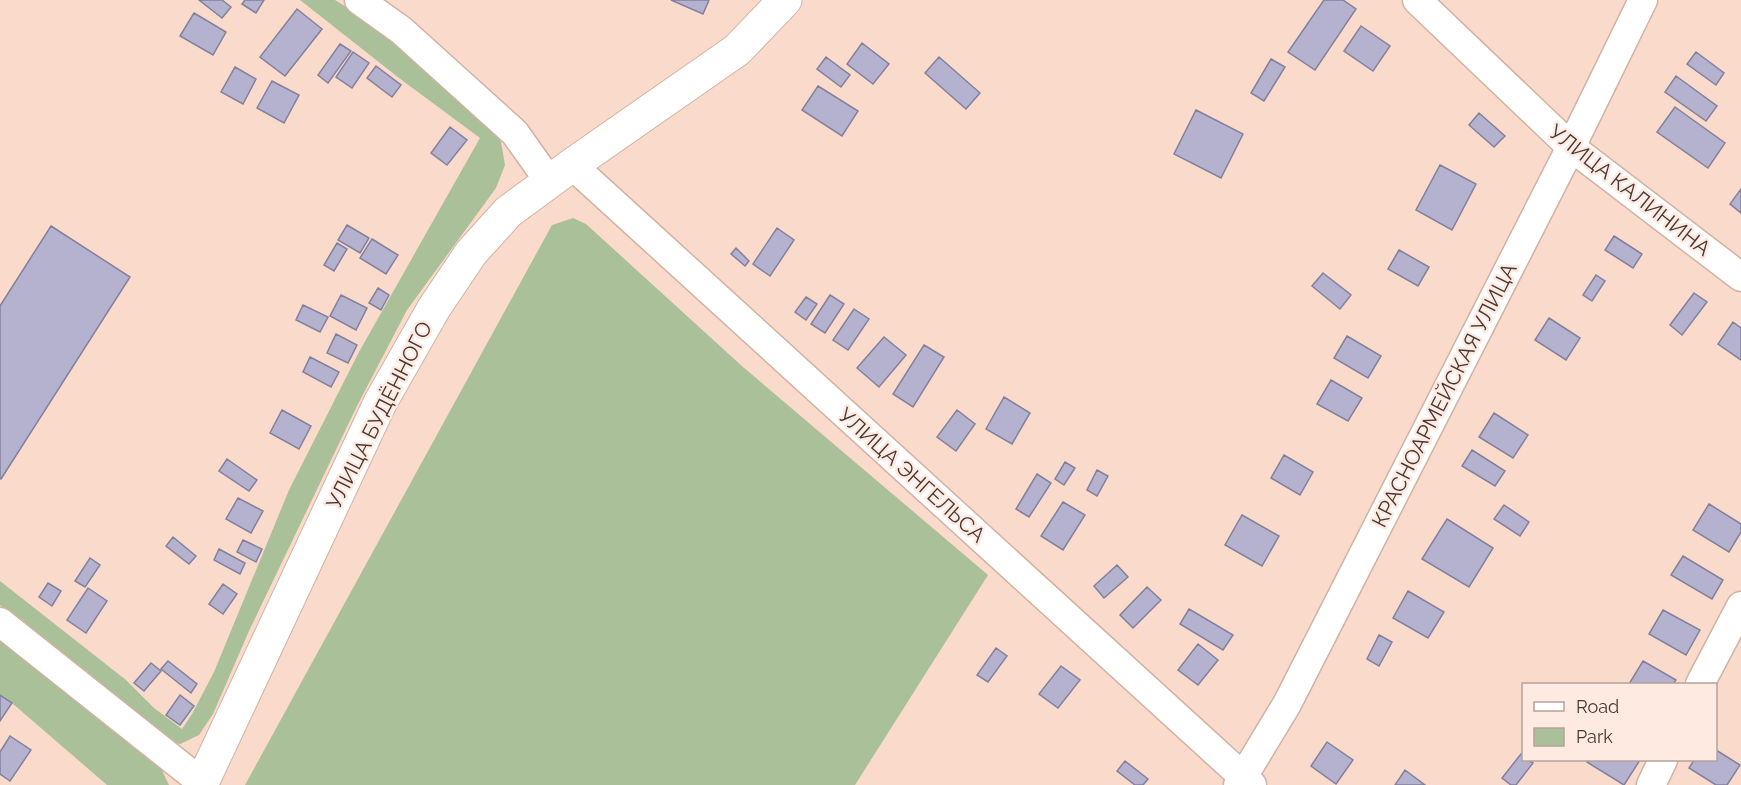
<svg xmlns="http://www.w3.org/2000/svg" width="1741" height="785" viewBox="0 0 1741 785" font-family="Raleway,sans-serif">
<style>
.green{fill:#a9c098}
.building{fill:#b5b2d0;stroke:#83809c;stroke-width:1.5}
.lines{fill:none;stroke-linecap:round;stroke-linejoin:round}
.minor-casing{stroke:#d1b2a3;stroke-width:31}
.tertiary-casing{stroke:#d1b2a3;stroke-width:35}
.minor{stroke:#fff;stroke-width:28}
.tertiary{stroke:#fff;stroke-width:33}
.labels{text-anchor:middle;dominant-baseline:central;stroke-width:5;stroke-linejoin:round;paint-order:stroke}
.street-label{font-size:21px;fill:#453832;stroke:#feeae1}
</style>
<rect width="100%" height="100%" fill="#fadacb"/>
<path class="green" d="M 300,0 L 335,0 L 389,34 L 490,121 L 501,142 L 505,165 L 496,188 L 407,310 L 357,406 L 249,631 L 213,714 L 199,735 L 180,744 L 158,737 L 27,636 L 0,605 L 0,581 L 126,680 L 154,708 L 182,729 L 192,714 L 214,672 L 289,490 L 359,352 L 480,138 L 399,78 Z
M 573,218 L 586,224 L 743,367 L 988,575 L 855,785 L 245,785 L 552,225 Z
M 0,640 L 132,739 L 159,764 L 169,785 L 107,785 L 12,703 L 0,695 Z"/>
<path class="building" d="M 199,0 L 222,0 L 231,7 L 222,18 Z
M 245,0 L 264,0 L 256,13 L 242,4 Z
M 671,0 L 709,0 L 703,14 Z
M 1324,0 L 1343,0 L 1356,9 L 1315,70 L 1288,52 Z
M 297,9 L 322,29 L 285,76 L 260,57 Z
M 194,13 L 226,32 L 213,55 L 180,36 Z
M 1361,26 L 1390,46 L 1373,71 L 1344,51 Z
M 862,43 L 889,64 L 873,84 L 847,64 Z
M 340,44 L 351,51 L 328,83 L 318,75 Z
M 353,52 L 369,63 L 352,88 L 336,77 Z
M 1696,52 L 1724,73 L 1716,85 L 1687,64 Z
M 826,57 L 850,75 L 841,87 L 817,69 Z
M 939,57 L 980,93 L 966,109 L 925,73 Z
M 1271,59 L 1285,67 L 1264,101 L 1251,93 Z
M 376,66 L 401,85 L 392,97 L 367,78 Z
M 235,67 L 256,79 L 243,104 L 221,92 Z
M 1676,76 L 1717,106 L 1706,121 L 1665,92 Z
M 272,81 L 299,95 L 284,123 L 257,108 Z
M 818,86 L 858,111 L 842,136 L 802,110 Z
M 1675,107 L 1725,143 L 1708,168 L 1657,132 Z
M 1196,110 L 1243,134 L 1221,178 L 1174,154 Z
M 1479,113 L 1505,136 L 1494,147 L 1469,125 Z
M 450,127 L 467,140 L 447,165 L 431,153 Z
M 1440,165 L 1476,184 L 1452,230 L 1416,210 Z
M 1741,189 L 1741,213 L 1730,204 Z
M 347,225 L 369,238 L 360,253 L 338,240 Z
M 51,226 L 130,277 L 1,479 L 0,478 L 0,306 Z
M 777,228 L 794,240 L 770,276 L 753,264 Z
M 1614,236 L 1642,254 L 1633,268 L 1605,250 Z
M 372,239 L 398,255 L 386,274 L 360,258 Z
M 337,243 L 347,249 L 334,271 L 324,265 Z
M 736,248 L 749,261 L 745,266 L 731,254 Z
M 1399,250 L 1429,267 L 1418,286 L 1388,269 Z
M 1323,273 L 1351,295 L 1340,309 L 1312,286 Z
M 1596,275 L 1605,281 L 1592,301 L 1583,295 Z
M 378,288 L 389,295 L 381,310 L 369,303 Z
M 1694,293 L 1707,302 L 1682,335 L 1670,325 Z
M 341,295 L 367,308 L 356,330 L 330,316 Z
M 830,295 L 844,304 L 825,333 L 811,324 Z
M 806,297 L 817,304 L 806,320 L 795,312 Z
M 303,305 L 328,317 L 320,332 L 296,320 Z
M 854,309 L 869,319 L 848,350 L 833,340 Z
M 1549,318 L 1580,338 L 1566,360 L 1535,340 Z
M 1733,322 L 1741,328 L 1741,360 L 1718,344 Z
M 336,334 L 357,345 L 348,363 L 327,353 Z
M 1347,336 L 1381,356 L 1368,378 L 1334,358 Z
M 884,337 L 906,355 L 879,387 L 857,368 Z
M 924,345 L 944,357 L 913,407 L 893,394 Z
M 310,357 L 339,372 L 331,387 L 303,372 Z
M 1331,380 L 1362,398 L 1348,421 L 1317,404 Z
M 1004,397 L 1030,413 L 1012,444 L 986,429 Z
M 282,410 L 311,426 L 299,449 L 270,433 Z
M 957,410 L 975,424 L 956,451 L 937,437 Z
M 1494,413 L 1528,435 L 1513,458 L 1479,437 Z
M 1472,450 L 1505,471 L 1495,486 L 1462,466 Z
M 1284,455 L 1313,472 L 1300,495 L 1271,478 Z
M 227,459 L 257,480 L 249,491 L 219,471 Z
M 1065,462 L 1075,468 L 1064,485 L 1055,479 Z
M 1097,470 L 1108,476 L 1097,496 L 1087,490 Z
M 1037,474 L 1051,483 L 1029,517 L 1016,509 Z
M 238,498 L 263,511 L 251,533 L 226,519 Z
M 1063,502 L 1085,515 L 1063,550 L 1041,536 Z
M 1709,504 L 1741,524 L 1741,532 L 1729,552 L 1693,530 Z
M 1504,505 L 1529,522 L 1520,536 L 1494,519 Z
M 1242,515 L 1279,536 L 1262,566 L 1225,545 Z
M 1447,519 L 1493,548 L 1469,587 L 1422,559 Z
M 173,537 L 196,556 L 189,564 L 166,546 Z
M 243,540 L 262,549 L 256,562 L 237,552 Z
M 219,549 L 245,563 L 240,574 L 214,560 Z
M 1683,556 L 1723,580 L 1712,599 L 1671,575 Z
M 90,558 L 100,565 L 85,587 L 75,581 Z
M 1117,565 L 1128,577 L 1104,598 L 1094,586 Z
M 48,583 L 61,591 L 52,606 L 39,597 Z
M 223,584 L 237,594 L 223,614 L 209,604 Z
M 1147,587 L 1161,600 L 1133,628 L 1120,615 Z
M 88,588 L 107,601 L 86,633 L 67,620 Z
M 1408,591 L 1444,612 L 1428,638 L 1393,618 Z
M 1189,609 L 1233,635 L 1223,650 L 1180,624 Z
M 1663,610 L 1700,630 L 1686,655 L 1649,634 Z
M 1379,635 L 1392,642 L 1379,666 L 1367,659 Z
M 1198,644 L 1218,660 L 1198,685 L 1178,670 Z
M 996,648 L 1007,656 L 988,682 L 977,675 Z
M 168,661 L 197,684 L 191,693 L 161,669 Z
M 1643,661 L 1676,680 L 1673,684 L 1629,684 Z
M 151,663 L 161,671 L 144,691 L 134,683 Z
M 1061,666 L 1080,680 L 1058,708 L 1039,694 Z
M 0,695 L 12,703 L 0,721 Z
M 180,695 L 194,706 L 180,725 L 166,715 Z
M 10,736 L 31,750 L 10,781 L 0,774 L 0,752 Z
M 1327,742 L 1353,760 L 1336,784 L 1311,766 Z
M 1716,750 L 1740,765 L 1727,785 L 1716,785 L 1689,768 L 1694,760 L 1716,760 Z
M 1521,754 L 1524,756 L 1524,760 L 1528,760 L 1533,763 L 1516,785 L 1511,785 L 1502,778 Z
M 1589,760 L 1640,760 L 1624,785 L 1587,762 Z
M 1125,761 L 1148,779 L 1143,785 L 1135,785 L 1117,771 Z
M 1405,770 L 1425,785 L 1395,785 Z"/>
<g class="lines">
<defs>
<path id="minor" d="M 359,0 L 401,30 L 515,133 L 549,181
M 1417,0 L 1571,147 L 1741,277
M 572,165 L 1252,785
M 0,622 L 205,785
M 1700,684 L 1741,606
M 1238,785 L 1287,704 L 1571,147 L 1643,0
M 1651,785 L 1663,760"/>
<path id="tertiary" d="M 201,785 L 380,403 L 434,308 L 471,253 L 508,212 L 572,165 L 737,50 L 785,0"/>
</defs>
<use href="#minor" class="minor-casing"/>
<use href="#tertiary" class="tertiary-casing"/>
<use href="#minor" class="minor"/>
<use href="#tertiary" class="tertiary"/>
</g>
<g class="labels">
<g class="street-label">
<text transform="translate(1630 190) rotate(38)">УЛИЦА КАЛИНИНА</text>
<text transform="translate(1444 395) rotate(-63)">КРАСНОАРМЕЙСКАЯ УЛИЦА</text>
<text transform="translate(379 415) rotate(-63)">УЛИЦА БУДЁННОГО</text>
<text transform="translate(912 475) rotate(42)">УЛИЦА ЭНГЕЛЬСА</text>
</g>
</g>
<rect x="1522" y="683" width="195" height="78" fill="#feeae1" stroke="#b4a39b" stroke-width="1.5"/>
<rect x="1534" y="702" width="30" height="9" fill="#ffffff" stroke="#b4a39b" stroke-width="1.5"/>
<text x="1576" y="713" font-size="18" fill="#453832">Road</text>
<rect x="1534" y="728" width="30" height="18" fill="#a9c098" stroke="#b4a39b" stroke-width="1.5"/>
<text x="1576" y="743" font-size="18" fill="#453832">Park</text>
</svg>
